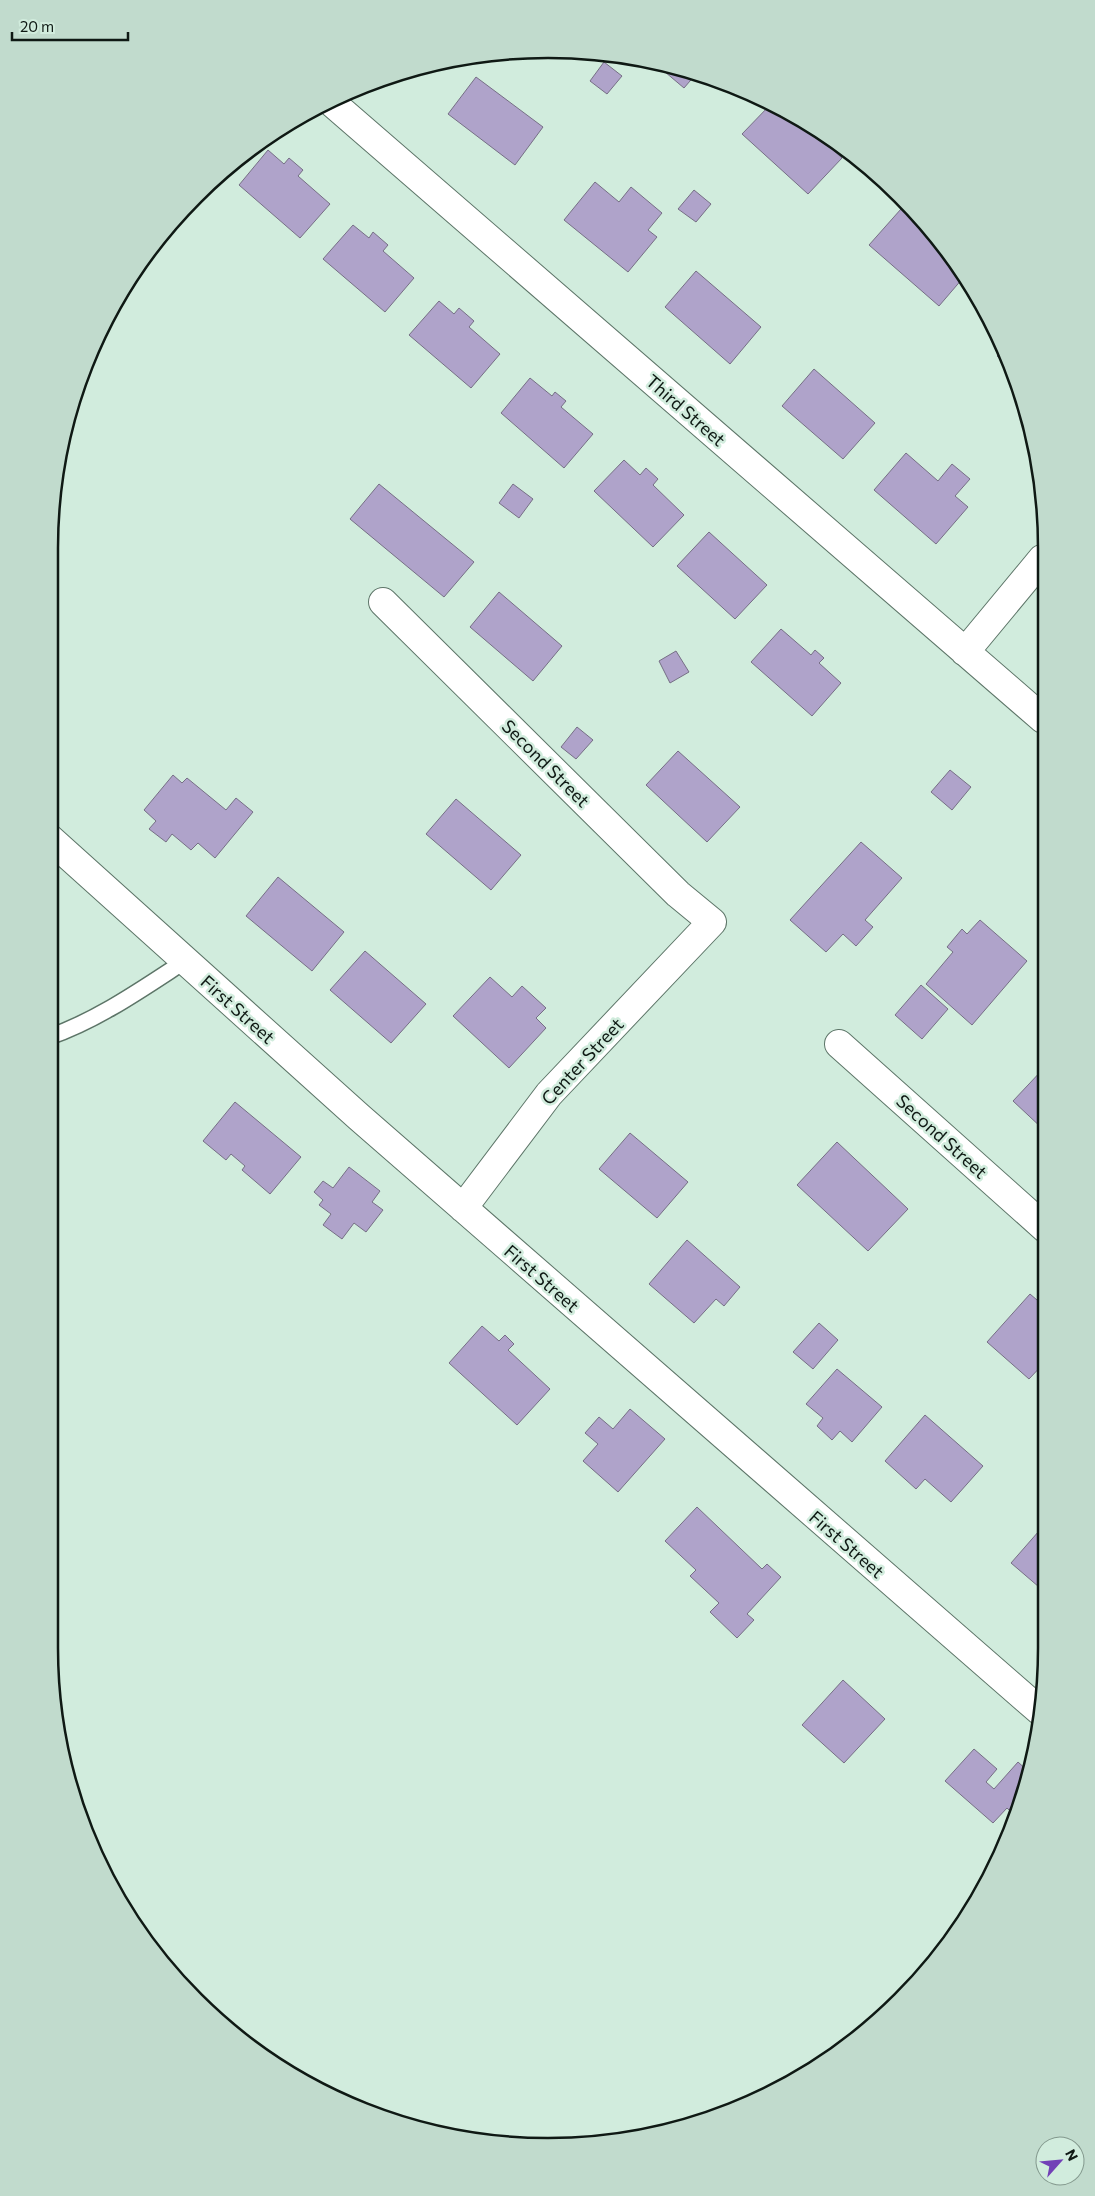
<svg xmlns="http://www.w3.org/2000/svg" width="1095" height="2196" viewBox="0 0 1095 2196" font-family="Commissioner,sans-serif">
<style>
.building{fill:#afa3ca;stroke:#766f85}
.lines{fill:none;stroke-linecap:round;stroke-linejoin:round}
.lane-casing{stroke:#5d7568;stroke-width:18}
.street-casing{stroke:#5d7568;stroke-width:30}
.lane{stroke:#fff;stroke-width:15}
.street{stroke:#fff;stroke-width:28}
.labels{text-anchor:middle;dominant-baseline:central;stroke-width:5;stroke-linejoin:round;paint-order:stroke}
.street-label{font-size:18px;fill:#0f1914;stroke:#d1ecdd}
.rim{fill:none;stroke:#0f1914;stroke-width:2.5}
</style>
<rect width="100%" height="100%" fill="#d1ecdd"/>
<path class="building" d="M 652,61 L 696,74 L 684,88 Z
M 604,62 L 622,76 L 607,94 L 590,81 Z
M 476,77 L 543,127 L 515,165 L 448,114 Z
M 770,105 L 808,127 L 842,158 L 808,194 L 742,134 Z
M 268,150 L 284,164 L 289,158 L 303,170 L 298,176 L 330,204 L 300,238 L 239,185 Z
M 595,182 L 619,202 L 631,187 L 662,213 L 648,230 L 657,237 L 628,272 L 564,220 Z
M 694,190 L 711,204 L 696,222 L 678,209 Z
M 901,209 L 946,249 L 963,278 L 939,306 L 869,245 Z
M 353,225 L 369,238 L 373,232 L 388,245 L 383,251 L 414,278 L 385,312 L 323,259 Z
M 696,271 L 761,327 L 730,364 L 665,307 Z
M 439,301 L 454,314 L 459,308 L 474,321 L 469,327 L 500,354 L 471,388 L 409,335 Z
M 1004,349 L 1008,357 L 1012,369 L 997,356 Z
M 814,369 L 875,423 L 843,459 L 782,406 Z
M 530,378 L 552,396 L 555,392 L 566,401 L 561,407 L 593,434 L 564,468 L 501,413 Z
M 906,453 L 938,481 L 952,464 L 970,479 L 955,496 L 968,507 L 936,544 L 874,490 Z
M 624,460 L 640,475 L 646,468 L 658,479 L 653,485 L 684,515 L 653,547 L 594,491 Z
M 379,484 L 474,562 L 444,597 L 350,519 Z
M 513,484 L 533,499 L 519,518 L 499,503 Z
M 709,532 L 767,585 L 735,619 L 677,566 Z
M 499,592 L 562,646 L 533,681 L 470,627 Z
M 781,629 L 811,655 L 815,650 L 824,658 L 819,663 L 841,683 L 812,716 L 751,662 Z
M 676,651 L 689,672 L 670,683 L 659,661 Z
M 577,727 L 593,740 L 576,759 L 561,747 Z
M 678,751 L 740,807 L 707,842 L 646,785 Z
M 950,770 L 971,787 L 952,810 L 931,792 Z
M 173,775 L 182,783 L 187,778 L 226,810 L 236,798 L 253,812 L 215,858 L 198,843 L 191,850 L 172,834 L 166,842 L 149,829 L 156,821 L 144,810 Z
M 456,799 L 521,855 L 491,890 L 426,834 Z
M 861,842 L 902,878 L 865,920 L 873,927 L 856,946 L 843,934 L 826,952 L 790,920 Z
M 278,877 L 344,932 L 312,971 L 246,916 Z
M 980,920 L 1027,961 L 972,1025 L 926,984 L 953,952 L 947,947 L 962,929 L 967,934 Z
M 365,951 L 426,1004 L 391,1043 L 330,990 Z
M 490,977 L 512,997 L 522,986 L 546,1008 L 536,1018 L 546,1028 L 509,1068 L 453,1016 Z
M 921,985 L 948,1009 L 922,1039 L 895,1015 Z
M 1044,1068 L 1044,1130 L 1013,1101 Z
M 235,1102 L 301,1157 L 270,1194 L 242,1170 L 245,1166 L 231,1154 L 226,1160 L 203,1141 Z
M 630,1133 L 688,1182 L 657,1218 L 599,1169 Z
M 837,1142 L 908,1209 L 868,1251 L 797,1185 Z
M 349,1167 L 380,1191 L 372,1202 L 383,1210 L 366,1232 L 354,1223 L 342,1239 L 323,1225 L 331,1214 L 319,1205 L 323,1200 L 314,1192 L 323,1181 L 333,1188 Z
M 687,1240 L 740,1287 L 724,1306 L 716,1299 L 694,1323 L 649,1284 Z
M 1030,1294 L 1044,1306 L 1045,1305 L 1045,1362 L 1029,1379 L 987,1342 Z
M 819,1323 L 838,1340 L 813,1369 L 793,1352 Z
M 482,1326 L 499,1341 L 505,1335 L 514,1344 L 508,1350 L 550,1389 L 517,1425 L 449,1363 Z
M 837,1369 L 882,1407 L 852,1442 L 840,1431 L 832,1440 L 817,1426 L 823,1418 L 806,1404 Z
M 630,1409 L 665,1439 L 618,1492 L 583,1461 L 598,1444 L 585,1433 L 599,1417 L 613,1429 Z
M 925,1415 L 983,1466 L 951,1502 L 925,1479 L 916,1489 L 885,1461 Z
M 697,1507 L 762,1569 L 767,1564 L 781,1577 L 747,1614 L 754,1620 L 737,1638 L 710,1612 L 719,1603 L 690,1576 L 696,1570 L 665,1541 Z
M 1046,1523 L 1046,1579 L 1039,1587 L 1011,1563 Z
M 843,1680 L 885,1719 L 844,1763 L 802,1725 Z
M 974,1749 L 997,1769 L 986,1782 L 994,1789 L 1018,1762 L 1029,1772 L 1015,1816 L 1007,1808 L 993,1823 L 945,1781 Z"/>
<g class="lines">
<defs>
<path id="lane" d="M 49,1037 C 98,1020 142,989 185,961"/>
<path id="street" d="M 330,101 L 1043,719
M 383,602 L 678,894 L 712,922 L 549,1094 L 463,1208
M 965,652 L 1042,559
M 49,838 L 359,1117 L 1040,1711
M 839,1044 L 1045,1228"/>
</defs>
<use href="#lane" class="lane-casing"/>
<use href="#street" class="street-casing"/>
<use href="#lane" class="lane"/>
<use href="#street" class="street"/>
</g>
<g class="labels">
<g class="street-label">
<text transform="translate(686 410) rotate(41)">Third Street</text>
<text transform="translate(546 763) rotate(45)">Second Street</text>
<text transform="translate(238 1009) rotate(42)">First Street</text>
<text transform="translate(582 1061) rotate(-47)">Center Street</text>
<text transform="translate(942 1136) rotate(42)">Second Street</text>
<text transform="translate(542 1278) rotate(41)">First Street</text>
<text transform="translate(847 1544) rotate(41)">First Street</text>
</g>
</g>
<path d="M0 0H1095V2196H0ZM548 58H548A490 490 0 0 1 1038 548V1648A490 490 0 0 1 548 2138H548A490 490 0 0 1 58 1648V548A490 490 0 0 1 548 58Z" fill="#c1dbcd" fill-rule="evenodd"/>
<path class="rim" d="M548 58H548A490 490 0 0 1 1038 548V1648A490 490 0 0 1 548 2138H548A490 490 0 0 1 58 1648V548A490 490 0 0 1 548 58Z"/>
<g transform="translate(1060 2161) rotate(63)"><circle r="24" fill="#d1ecdd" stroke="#83988d"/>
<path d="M0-4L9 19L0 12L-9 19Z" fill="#7240b7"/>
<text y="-8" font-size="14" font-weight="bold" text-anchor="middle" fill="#0f1914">N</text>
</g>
<path d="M12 32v8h116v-8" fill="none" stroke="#0f1914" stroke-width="2.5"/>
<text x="20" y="32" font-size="15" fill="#0f1914" stroke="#d1ecdd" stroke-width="4" paint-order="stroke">20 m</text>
</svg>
